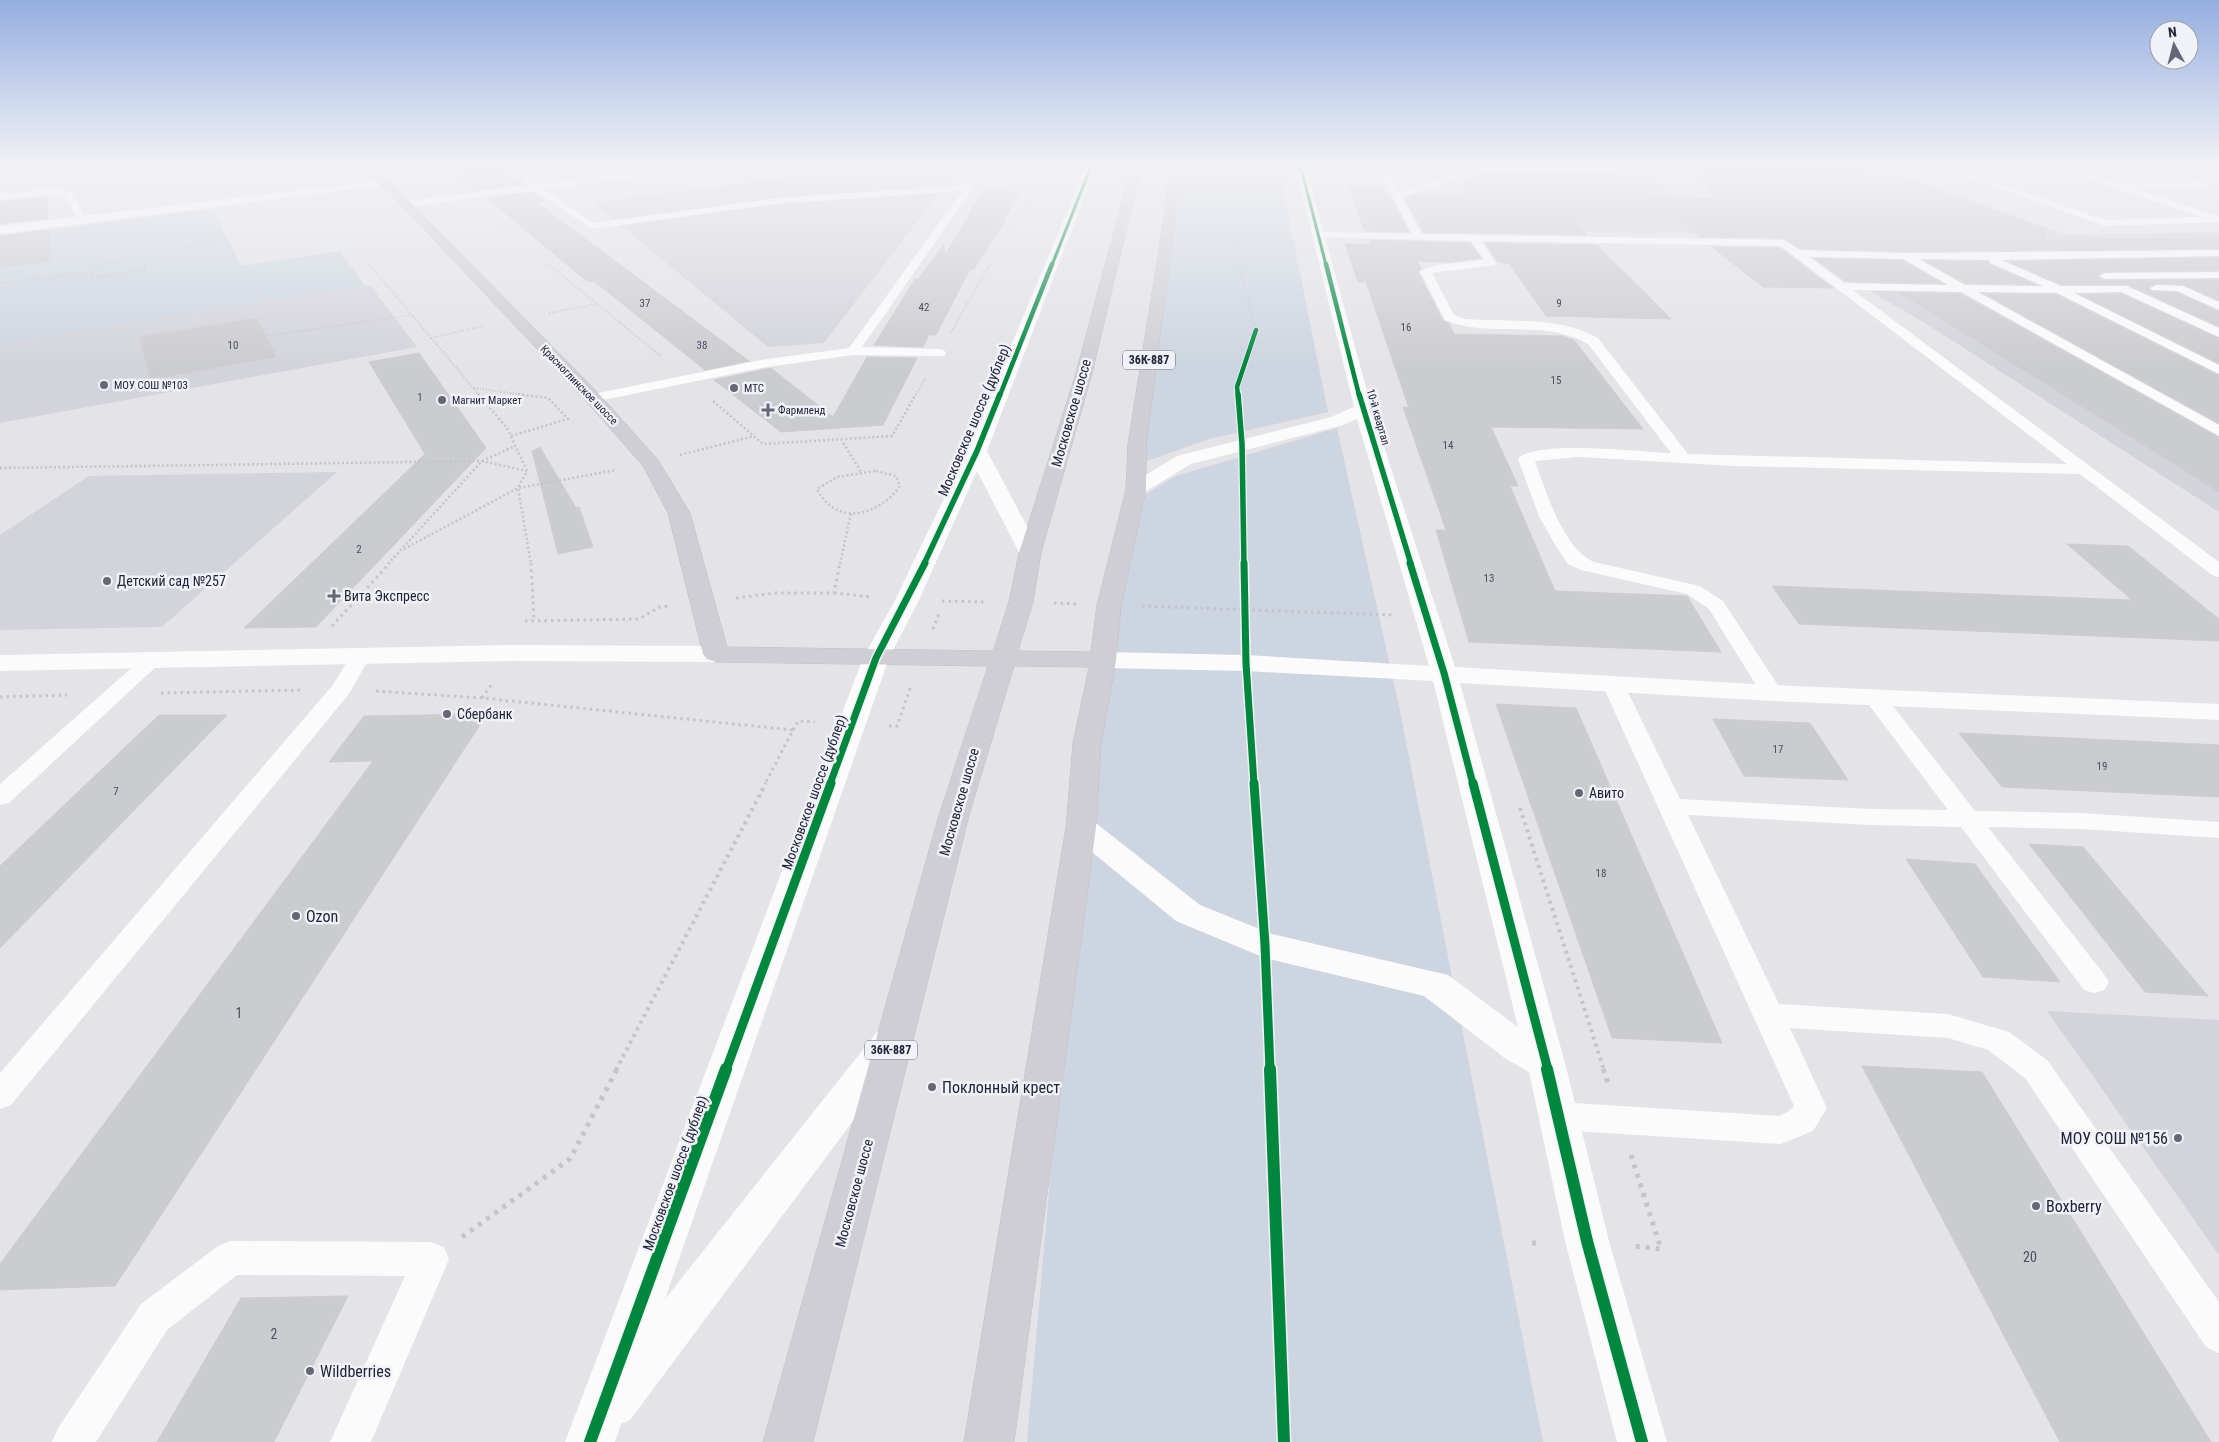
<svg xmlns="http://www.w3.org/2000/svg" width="2219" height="1442" viewBox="0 0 2219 1442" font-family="'Roboto Condensed',sans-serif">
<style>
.built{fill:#d3d4db}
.green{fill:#cdd5e0}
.building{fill:#cbccd0;stroke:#ccccd1}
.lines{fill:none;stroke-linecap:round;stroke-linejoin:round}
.primary-casing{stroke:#c0c0c8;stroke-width:1}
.path-far5{stroke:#c4c4cb;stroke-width:1;stroke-dasharray:1 2;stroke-linecap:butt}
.path-far4{stroke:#c4c4cb;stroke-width:2;stroke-dasharray:1 2;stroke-linecap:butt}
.path-far3{stroke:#c4c4cb;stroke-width:2.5;stroke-dasharray:2 2.5;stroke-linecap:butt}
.path-far2{stroke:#c4c4cb;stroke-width:3;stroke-dasharray:2.5 4;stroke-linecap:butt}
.path-far1{stroke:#c4c4cb;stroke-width:4;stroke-dasharray:3 4.5;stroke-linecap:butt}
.path{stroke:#c4c4cb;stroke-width:5;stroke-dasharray:4 6;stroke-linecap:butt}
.service{fill:#fbfbfc;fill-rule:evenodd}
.minor{fill:#fbfbfc;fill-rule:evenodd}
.primary{fill:#ceced4;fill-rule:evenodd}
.cycleway-far5-casing{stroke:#f1f2f7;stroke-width:4.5}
.cycleway-far4-casing{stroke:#f1f2f7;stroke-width:6}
.cycleway-far3-casing{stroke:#f1f2f7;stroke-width:8}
.cycleway-far2-casing{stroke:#f1f2f7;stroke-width:10}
.cycleway-far1-casing{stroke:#f1f2f7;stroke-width:12}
.cycleway-casing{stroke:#f1f2f7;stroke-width:15}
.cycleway-far5{stroke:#00873e;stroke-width:3}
.cycleway-far4{stroke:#00873e;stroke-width:4.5}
.cycleway-far3{stroke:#00873e;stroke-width:5.5}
.cycleway-far2{stroke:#00873e;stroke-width:7}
.cycleway-far1{stroke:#00873e;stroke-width:9}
.cycleway{stroke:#00873e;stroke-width:12}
.poi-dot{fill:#667;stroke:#f1f2f7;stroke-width:2}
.labels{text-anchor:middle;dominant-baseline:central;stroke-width:5;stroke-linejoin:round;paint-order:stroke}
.number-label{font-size:11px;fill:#4c4c60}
.far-poi-label{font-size:11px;fill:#22223a;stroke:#f1f2f7;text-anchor:start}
.far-street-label{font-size:11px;fill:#22223a;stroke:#f1f2f7}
.shield{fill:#f1f2f7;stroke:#606073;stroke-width:1}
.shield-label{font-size:12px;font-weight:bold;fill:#22223a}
.street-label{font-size:14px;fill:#22223a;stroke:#f1f2f7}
.poi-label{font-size:14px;fill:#22223a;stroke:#f1f2f7;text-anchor:start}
.near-number-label{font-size:14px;fill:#4c4c60}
.near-poi-label{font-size:16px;fill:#22223a;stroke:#f1f2f7;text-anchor:start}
</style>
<rect width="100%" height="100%" fill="#e3e3e8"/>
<path class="built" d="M 887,164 L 961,164 L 824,343 L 768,347 L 594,203 Z
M 1692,164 L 1868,164 L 2067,235 L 2219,232 L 2219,512 L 1925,323 L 1714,201 Z
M 1479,172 L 1648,175 L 1725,234 L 1527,231 Z
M 370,285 L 417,347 L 0,423 L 0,343 Z
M 337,472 L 162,627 L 0,630 L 0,535 L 89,476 Z
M 2047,1011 L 2219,1020 L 2219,1255 Z"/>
<path class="green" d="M 1175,164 L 1278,164 L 1328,412 L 1209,439 L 1136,465 Z
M 213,209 L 241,266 L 340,251 L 365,286 L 0,343 L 0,236 Z
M 1337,428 L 1399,706 L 1543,1442 L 1027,1442 L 1081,827 L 1133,502 L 1176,476 Z"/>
<path class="building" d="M 446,164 L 496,164 L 522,184 L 477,190 Z
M 1696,164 L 1852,164 L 1869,173 L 1895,175 L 2047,229 L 2044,241 L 2219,238 L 2219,248 L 1907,251 L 1801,248 L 1784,238 L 1700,237 L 1650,197 L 1713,198 Z
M 1615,170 L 1677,221 L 1572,220 L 1587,235 L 1423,232 L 1405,198 L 1419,193 L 1464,194 L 1465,179 L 1488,171 L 1610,173 Z
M 1348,187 L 1382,188 L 1384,193 L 1389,193 L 1409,232 L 1365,231 Z
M 983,191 L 1019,192 L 1001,227 L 974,269 L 970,269 L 936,335 L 929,335 L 923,347 L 874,345 L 915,279 L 918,279 L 944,244 L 945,255 Z
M 533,192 L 544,201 L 536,202 L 749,361 L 705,370 L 594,281 L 589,282 L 578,274 L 487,198 Z
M 47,197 L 48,218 L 0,224 L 0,202 Z
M 49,230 L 50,261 L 0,267 L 0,236 Z
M 1369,240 L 1470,243 L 1481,258 L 1451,262 L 1417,261 L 1421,269 L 1418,272 L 1443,321 L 1449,323 L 1454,334 L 1562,336 L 1574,340 L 1643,429 L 1491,427 L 1518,486 L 1510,486 L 1555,591 L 1687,596 L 1721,652 L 1469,642 L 1436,530 L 1446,530 L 1403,407 L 1409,408 L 1366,282 L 1358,282 L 1345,244 L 1371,244 Z
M 1485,243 L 1597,245 L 1671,319 L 1546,316 L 1509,263 L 1498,262 Z
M 1712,247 L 1780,248 L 1833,288 L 1763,287 Z
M 2219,258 L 2219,270 L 2105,271 L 2097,275 L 2105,281 L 2219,280 L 2219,300 L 2183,284 L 2156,283 L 2148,288 L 2152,292 L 2177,293 L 2219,312 L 2219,326 L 2128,284 L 2061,284 L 2010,262 Z
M 1815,259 L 1902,261 L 1941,283 L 1845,281 Z
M 1926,261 L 1988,262 L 1989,265 L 2034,284 L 1966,283 Z
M 1900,293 L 1960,294 L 2219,438 L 2219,492 Z
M 1985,294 L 2057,295 L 2219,376 L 2219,423 Z
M 2121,294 L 2219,339 L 2219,363 L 2082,295 Z
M 257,318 L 276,357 L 150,379 L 140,337 Z
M 419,353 L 486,448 L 316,627 L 244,628 L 425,454 L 369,362 Z
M 867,357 L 917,358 L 883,425 L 781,432 L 714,380 L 771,368 L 833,417 Z
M 540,447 L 576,508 L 579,507 L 593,547 L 558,554 L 532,451 Z
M 2067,544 L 2128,546 L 2219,619 L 2219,641 L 1799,624 L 1772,586 L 2132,600 Z
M 1496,704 L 1576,708 L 1722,1043 L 1612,1038 Z
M 487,714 L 115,1286 L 0,1290 L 0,1264 L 373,761 L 329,762 L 364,716 Z
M 159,715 L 227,715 L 0,948 L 0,866 Z
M 1713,719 L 1810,723 L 1848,780 L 1744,776 Z
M 1959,733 L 2219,745 L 2219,797 L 2002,787 Z
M 2029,844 L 2083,847 L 2208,996 L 2145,992 Z
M 1906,859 L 1975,864 L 2060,982 L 1983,977 Z
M 1862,1066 L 1982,1072 L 2211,1442 L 2060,1442 Z
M 348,1296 L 274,1442 L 157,1442 L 241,1298 Z"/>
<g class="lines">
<defs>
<path id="primary" d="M 359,164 L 370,164 L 410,202 L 599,394 L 658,460 L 690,513 L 727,647 L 993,651 L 1009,602 L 1019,553 L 1076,373 L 1132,164 L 1142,164 L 1092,373 L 1041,553 L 1033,602 L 1018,651 L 1091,652 L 1097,605 L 1126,489 L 1128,444 L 1162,230 L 1170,164 L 1180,164 L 1174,230 L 1146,444 L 1146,489 L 1121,605 L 1116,660 L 1101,743 L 1096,827 L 1014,1442 L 964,1442 L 1066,827 L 1073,743 L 1089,667 L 1014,666 L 969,815 L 813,1442 L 763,1442 L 939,815 L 988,666 L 716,662 L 707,659 L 703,654 L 668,513 L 643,466 L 587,402 L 402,206 Z"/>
</defs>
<use href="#primary" class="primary-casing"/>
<path class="path-far5" d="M 434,164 L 445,174
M 1210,164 L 1210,197 L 1226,216 L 1239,265
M 743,165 L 751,164
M 493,218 L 550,265
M 358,251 L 370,265
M 143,259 L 227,237
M 98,265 L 143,259 L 145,265
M 990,265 L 1048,164"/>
<path class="path-far4" d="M 108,264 L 90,266 L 91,278 L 146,270 L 144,264
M 369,264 L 479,395
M 548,264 L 662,357
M 1239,264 L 1256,330
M 0,283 L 91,272
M 549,313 L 597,304
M 951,332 L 990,264
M 266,336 L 412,315
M 431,338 L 484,326
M 474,388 L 525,395
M 916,395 L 926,377"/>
<path class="path-far3" d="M 478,394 L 507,428 L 527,471 L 518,488 L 531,564
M 713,401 L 763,444 L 892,436 L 916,394
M 511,436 L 568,419 L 548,398 L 515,394
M 841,439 L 861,472
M 680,455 L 754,436
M 0,468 L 482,461 L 527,471
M 876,471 L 896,476 L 900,486 C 879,516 836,527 817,489 L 837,477 Z
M 404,549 L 518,488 L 616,470
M 388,564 L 482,461 L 515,446
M 840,564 L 851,513"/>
<path class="path-far2" d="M 531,563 L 534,621
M 834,593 L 873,597
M 736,598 L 775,593 L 834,593 L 840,563
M 942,601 L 986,602
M 1054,603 L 1076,604
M 1142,606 L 1393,615
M 525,621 L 639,619 L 660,607 L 668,606
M 332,626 L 390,563
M 933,629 L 939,614
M 376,691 L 482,698 L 793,730 L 765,784
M 161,693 L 300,690
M 0,697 L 67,695
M 482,698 L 492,684
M 889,726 L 897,726 L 911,686
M 793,730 L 798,721 L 815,722"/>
<path class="path-far1" d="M 1520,808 L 1604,1070
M 616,1070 L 766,783"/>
<path class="path" d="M 1603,1069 L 1608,1083
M 1631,1155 L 1661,1249 L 1633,1246
M 462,1237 L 570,1159 L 617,1069
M 1532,1243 L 1542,1243"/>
<path class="service" d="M 505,164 L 514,164 L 539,186 L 594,223 L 776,198 L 966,185 L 981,164 L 990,164 L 862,347 L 939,349 L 944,350 L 946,353 L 944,356 L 853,355 L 767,367 L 593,402 L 588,401 L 586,398 L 588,395 L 767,359 L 849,348 L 962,191 L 776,204 L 592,229 L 533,190 Z
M 1376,164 L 1384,164 L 1400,192 L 1483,164 L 1610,165 L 1614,168 L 1610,171 L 1488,169 L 1402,197 L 1422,234 L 1784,240 L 1800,250 L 1907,253 L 2219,250 L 2219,256 L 2001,260 L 2061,286 L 2127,286 L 2219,328 L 2219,337 L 2121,292 L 2074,293 L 2219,365 L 2219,374 L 2057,293 L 1978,292 L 2219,425 L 2219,436 L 1961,292 L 1853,290 L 2219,562 L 2219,577 L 2212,575 L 2080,474 L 1733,466 L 1579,457 L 1535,461 C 1547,493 1562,547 1594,562 L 1700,586 L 1723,601 L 1783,693 L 1780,698 L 1772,700 L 1764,698 L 1709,609 L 1687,594 L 1581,570 L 1568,564 L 1555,545 L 1539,516 L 1518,459 C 1532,439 1645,452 1671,453 L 1588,344 C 1544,318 1490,339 1445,320 L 1420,271 L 1435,265 L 1484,260 L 1471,241 L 1315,237 L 1314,235 L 1319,232 L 1412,234 ZM 1481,241 L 1781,246 L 2067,464 L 1688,454 L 1598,338 C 1558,316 1509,322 1465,319 L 1454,315 L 1432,273 L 1495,265 L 1496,263 ZM 1809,257 L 1903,259 L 1948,285 L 1844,283 ZM 1919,259 L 1989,260 L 1990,263 L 2043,286 L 1965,285 Z
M 1932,164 L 1945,164 L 2105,220 L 2202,217 L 2044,164 L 2058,164 L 2120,183 L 2186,182 L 2130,164 L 2145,164 L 2207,184 L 2203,187 L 2135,188 L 2219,216 L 2219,222 L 2104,226 Z
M 45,189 L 71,191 L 87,220 L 85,222 L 79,222 L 65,196 L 45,195 L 0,200 L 0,194 Z
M 2219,272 L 2219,278 L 2105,279 L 2099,276 L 2105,273 Z
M 2156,285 L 2183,286 L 2219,302 L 2219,310 L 2177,291 L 2152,290 L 2150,288 Z
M 361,649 L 368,651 L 371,655 L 349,694 L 11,1105 L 0,1109 L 0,1073 L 332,686 L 354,651 Z
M 151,655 L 158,657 L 161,661 L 158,665 L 9,803 L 0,805 L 0,784 L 144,657 Z
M 1613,678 L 1621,679 L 1624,684 L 1680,799 L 1870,809 L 1948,810 L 1863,697 L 1866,692 L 1874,690 L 1882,692 L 1975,811 L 2081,813 L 2219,822 L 2219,838 L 2081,829 L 1988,827 L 2104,974 L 2109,982 L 2104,990 L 2094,993 L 2084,990 L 1961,827 L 1870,825 L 1688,815 L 1779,1004 L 1948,1014 L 2009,1032 L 2047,1060 L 2219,1302 L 2219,1353 L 2206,1347 L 2025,1078 L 1988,1050 L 1948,1038 L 1790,1028 L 1827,1108 L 1813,1131 L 1781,1144 L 1558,1130 L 1547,1126 L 1542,1116 L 1547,1106 L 1558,1102 L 1779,1116 L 1789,1111 L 1794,1106 L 1602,684 L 1605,679 Z
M 231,1241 L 431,1242 L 444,1247 L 449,1259 L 371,1442 L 330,1442 L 405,1276 L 237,1275 L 167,1330 L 96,1442 L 52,1442 L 58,1428 L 141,1304 L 218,1246 Z"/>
<path class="minor" d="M 690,164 L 722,164 L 717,167 L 406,207 L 400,204 L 406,201 Z
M 1087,164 L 1097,164 L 987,451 L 1041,553 L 1038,558 L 1030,560 L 1022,558 L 977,471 L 919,600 L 889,658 L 665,1299 L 877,1032 L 890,1028 L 903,1032 L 909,1043 L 903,1054 L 630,1420 L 621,1424 L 615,1442 L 565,1442 L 863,658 L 895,600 L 967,451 Z
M 1295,164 L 1305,164 L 1372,409 L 1455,667 L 1772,685 L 2219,704 L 2219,720 L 1772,701 L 1460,683 L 1565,1063 L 1609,1241 L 1667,1442 L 1617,1442 L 1565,1241 L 1529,1072 L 1506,1059 L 1424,996 L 1265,958 L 1176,921 L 1070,834 L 1066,827 L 1070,820 L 1081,817 L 1092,820 L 1200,905 L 1272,934 L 1448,975 L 1518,1027 L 1433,681 L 1246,671 L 1103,668 L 1094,665 L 1090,660 L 1094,655 L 1103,652 L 1246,655 L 1429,666 L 1357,419 L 1343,425 L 1191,464 L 1143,493 L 1136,495 L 1129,493 L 1126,489 L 1129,485 L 1177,456 L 1331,417 L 1354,407 Z
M 384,180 L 388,181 L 388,185 L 0,234 L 0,226 Z
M 512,645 L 716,646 L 725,649 L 729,654 L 725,659 L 716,662 L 512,661 L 0,671 L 0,655 Z"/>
<use href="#primary" class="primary"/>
<defs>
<path id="cycleway-far5" d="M 1300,164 L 1326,265
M 1052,265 L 1092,164"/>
<path id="cycleway-far4" d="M 1326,264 L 1359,395
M 1000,395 L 1052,264
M 1238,395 L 1237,387 L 1256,330"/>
<path id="cycleway-far3" d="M 1238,394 L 1242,444 L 1244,564
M 1359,394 L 1411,564
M 924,564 L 977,451 L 1000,394"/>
<path id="cycleway-far2" d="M 1244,563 L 1246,663 L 1254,784
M 1410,563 L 1444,673 L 1473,784
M 830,784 L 876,658 L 925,563"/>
<path id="cycleway-far1" d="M 1254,783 L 1265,945 L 1270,1070
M 1473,783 L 1548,1070
M 726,1070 L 831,783"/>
<path id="cycleway" d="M 1270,1069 L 1284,1442
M 1547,1069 L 1587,1241 L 1642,1442
M 590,1442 L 726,1069"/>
</defs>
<use href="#cycleway-far5" class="cycleway-far5-casing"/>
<use href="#cycleway-far4" class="cycleway-far4-casing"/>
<use href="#cycleway-far3" class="cycleway-far3-casing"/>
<use href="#cycleway-far2" class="cycleway-far2-casing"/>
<use href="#cycleway-far1" class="cycleway-far1-casing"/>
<use href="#cycleway" class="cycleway-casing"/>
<use href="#cycleway-far5" class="cycleway-far5"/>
<use href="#cycleway-far4" class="cycleway-far4"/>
<use href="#cycleway-far3" class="cycleway-far3"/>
<use href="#cycleway-far2" class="cycleway-far2"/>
<use href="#cycleway-far1" class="cycleway-far1"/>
<use href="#cycleway" class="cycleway"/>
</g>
<linearGradient id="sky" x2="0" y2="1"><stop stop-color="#95aee0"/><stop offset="0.45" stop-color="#f2f2f5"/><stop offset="1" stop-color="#f2f2f5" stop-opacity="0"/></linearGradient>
<rect width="2219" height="366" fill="url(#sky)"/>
<g class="poi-dot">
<circle cx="104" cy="385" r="5"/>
<circle cx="734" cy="388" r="5"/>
<circle cx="442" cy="400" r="5"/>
<path d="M765.5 402.5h5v5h5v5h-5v5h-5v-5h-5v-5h5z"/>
<circle cx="107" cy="581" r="5"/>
<path d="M331.5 588.5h5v5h5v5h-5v5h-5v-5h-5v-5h5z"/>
<circle cx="447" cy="714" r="5"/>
<circle cx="1579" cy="793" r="5"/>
<circle cx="296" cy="916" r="5"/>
<circle cx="932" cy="1087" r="5"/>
<circle cx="2178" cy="1138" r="5"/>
<circle cx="2036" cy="1206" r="5"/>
<circle cx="310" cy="1371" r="5"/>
</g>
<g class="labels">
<g class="number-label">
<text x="645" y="303">37</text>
<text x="1559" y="303">9</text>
<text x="924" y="307">42</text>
<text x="1406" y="327">16</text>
<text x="233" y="345">10</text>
<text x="702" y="345">38</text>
<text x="1556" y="380">15</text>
<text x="420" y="397">1</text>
<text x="1448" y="445">14</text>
<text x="359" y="549">2</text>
<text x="1489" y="578">13</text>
<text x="1778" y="749">17</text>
<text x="2102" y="766">19</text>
<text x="116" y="791">7</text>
<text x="1601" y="873">18</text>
</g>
<g class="far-poi-label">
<text x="114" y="385">МОУ СОШ №103</text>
<text x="744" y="388">МТС</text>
<text x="452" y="400">Магнит Маркет</text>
<text x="778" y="410">Фармленд</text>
</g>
<g class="far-street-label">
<text transform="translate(579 385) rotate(46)">Красноглинское шоссе</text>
<text transform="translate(1378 417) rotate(74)">10-й квартал</text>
</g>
<g class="shield">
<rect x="1123" y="350.5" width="52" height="19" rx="4"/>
<rect x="865" y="1040.5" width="52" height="19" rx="4"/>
</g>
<g class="shield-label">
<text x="1149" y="360">36К-887</text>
<text x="891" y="1050">36К-887</text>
</g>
<g class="street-label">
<text transform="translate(1071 413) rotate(-74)">Московское шоссе</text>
<text transform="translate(974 420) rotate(-67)">Московское шоссе (дублер)</text>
<text transform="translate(814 792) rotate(-70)">Московское шоссе (дублер)</text>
<text transform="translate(959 802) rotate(-74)">Московское шоссе</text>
<text transform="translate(675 1173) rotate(-70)">Московское шоссе (дублер)</text>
<text transform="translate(854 1193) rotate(-75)">Московское шоссе</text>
</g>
<g class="poi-label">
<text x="117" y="581">Детский сад №257</text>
<text x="344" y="596">Вита Экспресс</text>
<text x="457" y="714">Сбербанк</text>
<text x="1589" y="793">Авито</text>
</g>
<g class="near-number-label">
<text x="239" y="1013">1</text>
<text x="2030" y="1257">20</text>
<text x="274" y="1334">2</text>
</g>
<g class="near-poi-label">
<text x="306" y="916">Ozon</text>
<text x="942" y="1087">Поклонный крест</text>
<text x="2168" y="1138" text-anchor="end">МОУ СОШ №156</text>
<text x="2046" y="1206">Boxberry</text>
<text x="320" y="1371">Wildberries</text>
</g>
</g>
<g transform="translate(2174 45) rotate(353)"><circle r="24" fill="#f1f2f7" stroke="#9e9fab"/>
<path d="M0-4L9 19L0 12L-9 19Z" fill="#666677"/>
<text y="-8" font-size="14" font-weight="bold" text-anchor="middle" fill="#22223a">N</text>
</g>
</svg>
